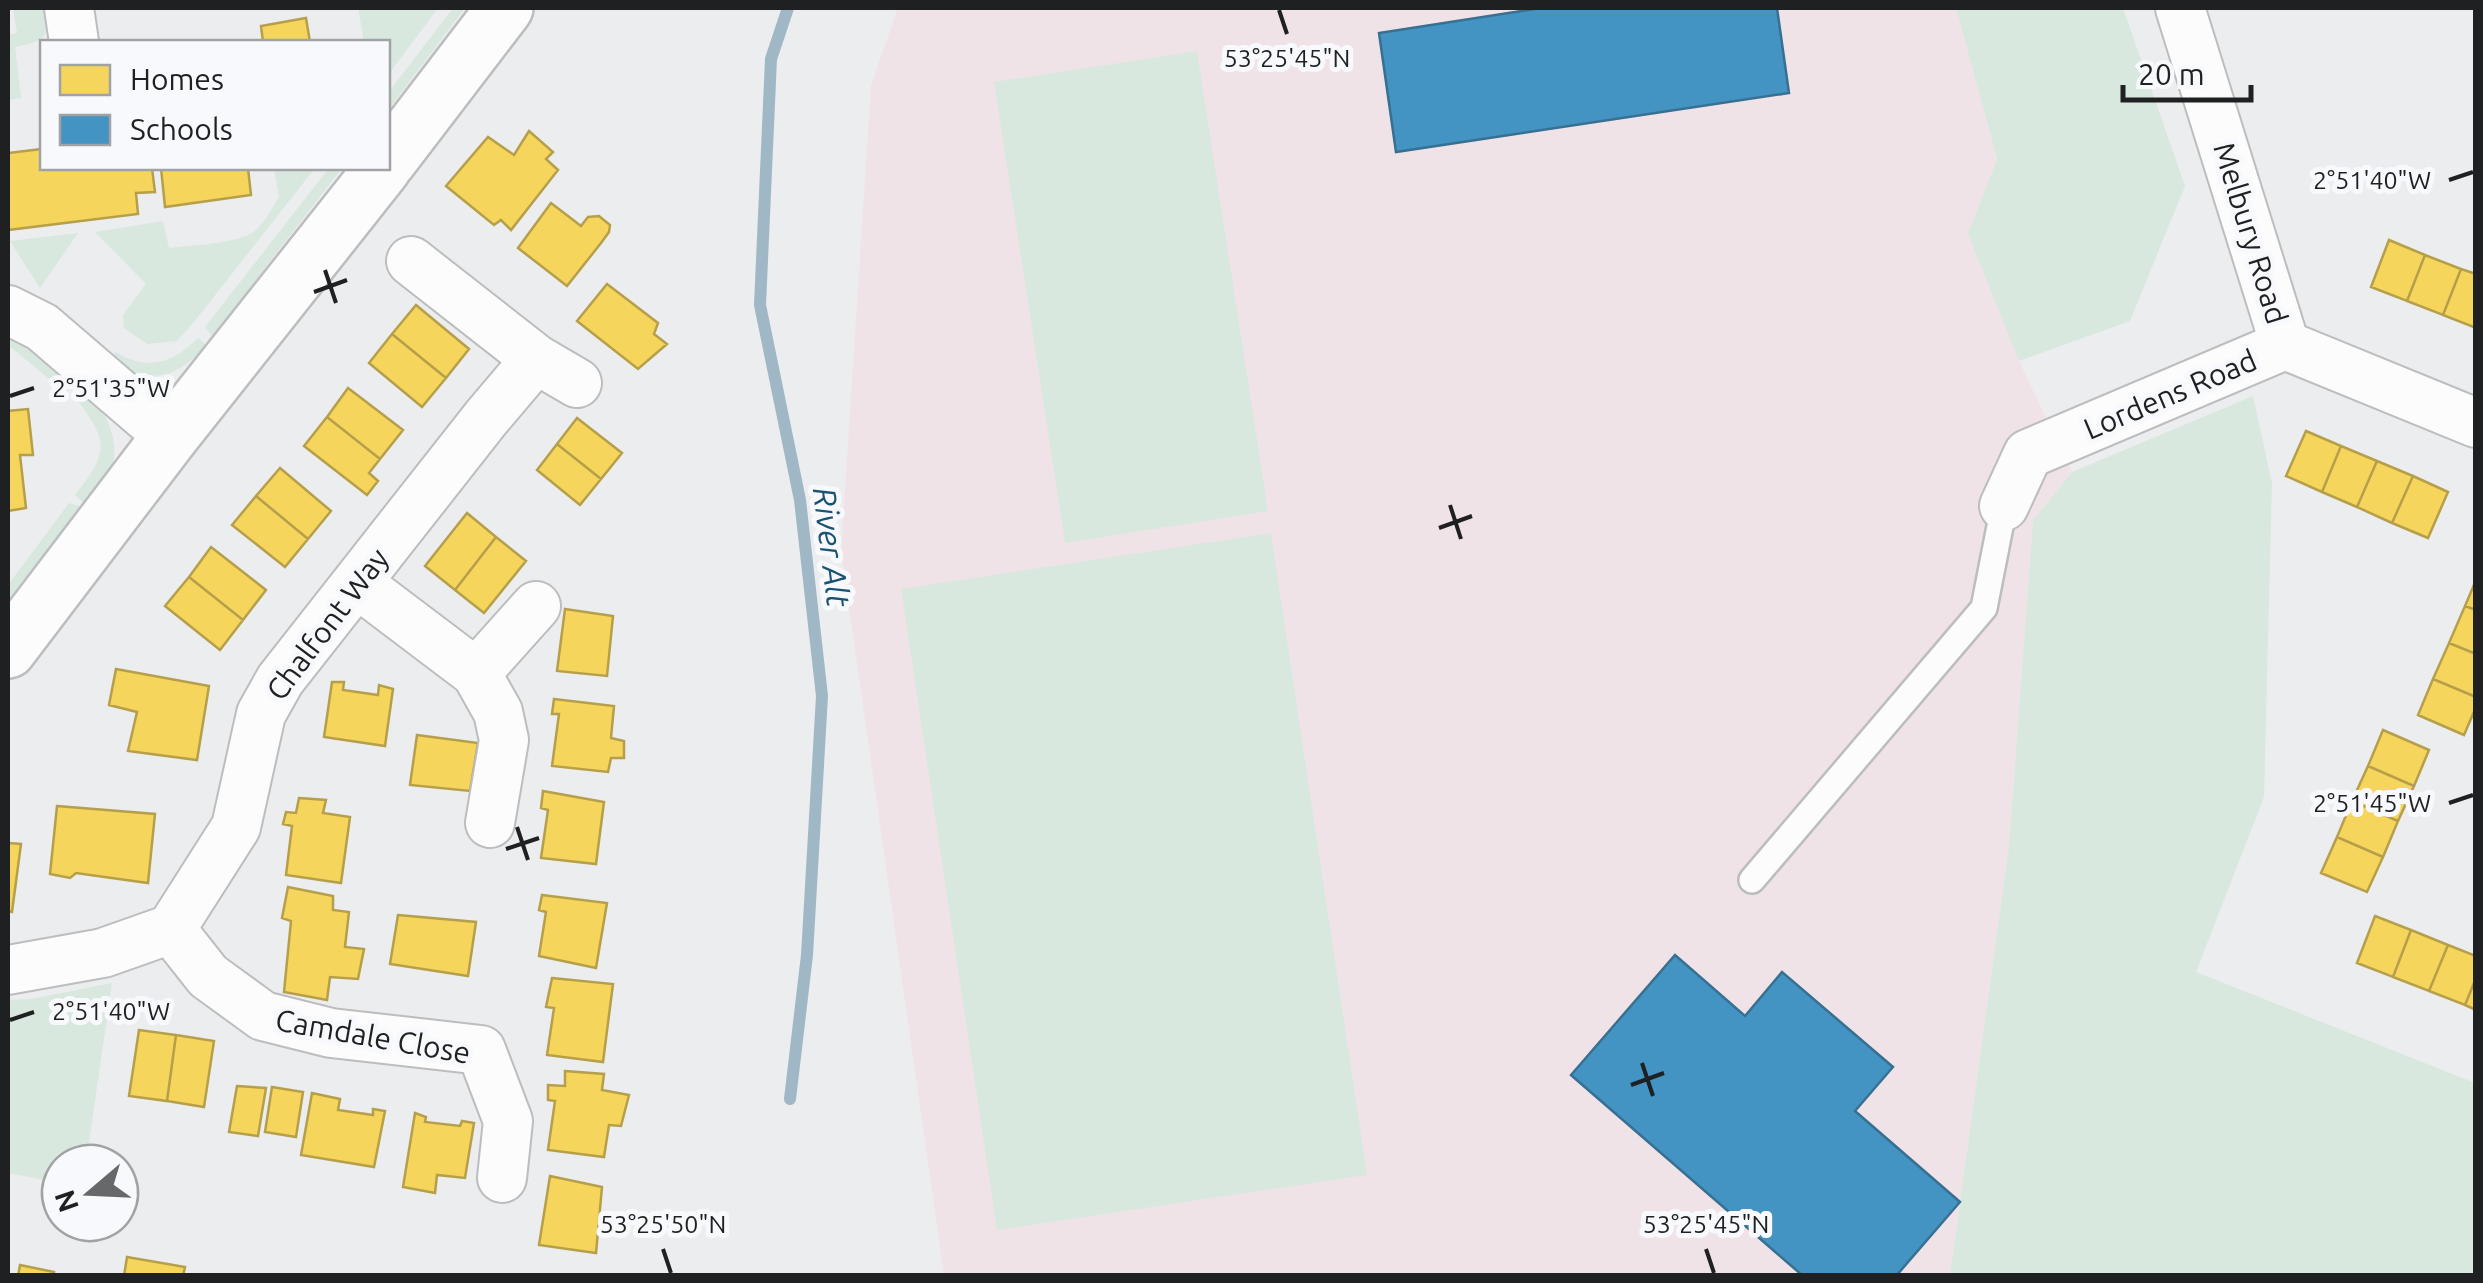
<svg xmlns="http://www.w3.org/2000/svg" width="2483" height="1283" viewBox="0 0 2483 1283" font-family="Ubuntu,sans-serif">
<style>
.education{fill:#f0e3e8}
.green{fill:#d8e8df}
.homes{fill:#f6d55c;stroke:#b69f4a;stroke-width:2.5}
.schools{fill:#4393c3;stroke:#387092;stroke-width:2.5}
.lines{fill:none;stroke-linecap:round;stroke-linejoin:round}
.stream{stroke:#a0b7c6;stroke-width:12}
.service-casing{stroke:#bcbdbe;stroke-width:30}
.minor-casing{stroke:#bcbdbe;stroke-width:52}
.tertiary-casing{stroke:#bcbdbe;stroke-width:60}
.service{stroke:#fcfcfc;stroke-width:25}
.minor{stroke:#fcfcfc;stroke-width:48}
.tertiary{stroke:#fcfcfc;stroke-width:55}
.ticks{fill:none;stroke:#1f2021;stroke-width:4}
.labels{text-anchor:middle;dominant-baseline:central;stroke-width:10;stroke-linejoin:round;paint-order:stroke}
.street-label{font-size:30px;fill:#1f2021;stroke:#f8f9fc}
.water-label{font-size:32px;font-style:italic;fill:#1a5372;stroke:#f8f9fc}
.ticks-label{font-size:25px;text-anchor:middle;fill:#1f2021;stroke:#f8f9fc;stroke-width:10;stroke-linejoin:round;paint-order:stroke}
</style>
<rect width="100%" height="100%" fill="#ecedee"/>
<path class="education" d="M 898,8 L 1956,8 L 1997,159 L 1969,234 L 2019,361 L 2072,472 L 2033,520 L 2009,846 L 1950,1275 L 944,1275 L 841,552 L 871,85 Z"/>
<path class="green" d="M 13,8 L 46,8 C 50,38 45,41 15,47 L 21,98 L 8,100 L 8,35 L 17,33 Z
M 358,8 L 438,8 L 388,75 L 388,42 L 364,42 Z
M 453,8 L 465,8 L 388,110 L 388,93 Z
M 1956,8 L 2123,8 L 2185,186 L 2130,321 L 2019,361 L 1968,234 L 1997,159 Z
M 1197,51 L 1268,511 L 1065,543 L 994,82 Z
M 274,168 L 315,168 L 194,322 L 177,341 L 147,344 L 124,328 L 123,315 L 146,284 L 95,232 L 163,221 L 169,248 C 190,245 241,244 256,230 C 266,221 272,208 279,197 Z
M 329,168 L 342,168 L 258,277 L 218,335 L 211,335 L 205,327 Z
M 78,233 L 40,288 L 10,241 Z
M 8,333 L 22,340 L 76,380 L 66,393 L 8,345 Z
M 198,338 L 206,345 C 177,380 148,385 109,362 L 116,352 C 148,372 173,363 198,338 Z
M 86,392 C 109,413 125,450 106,480 C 101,489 93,497 86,505 L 75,495 C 107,454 110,443 78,401 Z
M 2253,396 L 2272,483 L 2264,797 L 2196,972 L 2475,1083 L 2475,1275 L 1950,1275 L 2009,846 L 2033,520 L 2072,472 Z
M 69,503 L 79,506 L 80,512 L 8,607 L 8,585 Z
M 1271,533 L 1367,1175 L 997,1230 L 901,589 Z
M 112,983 L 86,1163 L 60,1163 L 60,1183 L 8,1173 L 8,1000 L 31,999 Z"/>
<path class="homes" d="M 306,18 L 310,42 L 263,42 L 261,26 Z
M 529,131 L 553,152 L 546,159 L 558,170 L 511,230 L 501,220 L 494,225 L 446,186 L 488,137 L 514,155 Z
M 42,149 L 42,168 L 152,168 L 155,192 L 136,193 L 138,214 L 8,230 L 8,153 Z
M 161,168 L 248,168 L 251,195 L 165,207 Z
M 551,203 L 581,226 L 588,217 L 599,216 L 610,225 L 609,232 L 601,243 L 567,286 L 518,248 Z
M 2389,240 L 2425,255 L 2407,301 L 2371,287 Z
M 2425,255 L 2461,269 L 2443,315 L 2407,301 Z
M 2461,269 L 2476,274 L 2476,328 L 2443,315 Z
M 607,284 L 658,323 L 654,334 L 667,344 L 638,369 L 577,321 Z
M 416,305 L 469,349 L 446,378 L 392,334 Z
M 392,334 L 446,378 L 422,407 L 369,363 Z
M 348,388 L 403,430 L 380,459 L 327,417 Z
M 28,409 L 33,455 L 20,455 L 26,508 L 8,511 L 8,411 Z
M 327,417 L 380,459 L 369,473 L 378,481 L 367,495 L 304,446 Z
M 577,418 L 622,453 L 601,479 L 557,444 Z
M 2306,431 L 2341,446 L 2322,492 L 2286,476 Z
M 557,444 L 601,479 L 580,505 L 537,470 Z
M 2341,446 L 2377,461 L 2357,507 L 2322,492 Z
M 2377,461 L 2413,476 L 2392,523 L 2357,507 Z
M 280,468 L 331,511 L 308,539 L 256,496 Z
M 2413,476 L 2448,492 L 2428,538 L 2392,523 Z
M 256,496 L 308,539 L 285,567 L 232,525 Z
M 467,513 L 496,537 L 455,590 L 425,566 Z
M 496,537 L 526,561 L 484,613 L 455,590 Z
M 211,547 L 266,590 L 243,620 L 189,577 Z
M 189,577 L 243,620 L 220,650 L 165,606 Z
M 2476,580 L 2476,610 L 2465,606 Z
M 2465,606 L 2476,610 L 2476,654 L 2449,643 Z
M 565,609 L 613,616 L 607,676 L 557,671 Z
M 2449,643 L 2476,654 L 2476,697 L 2433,679 Z
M 116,669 L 209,686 L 197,760 L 128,751 L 137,712 L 109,705 Z
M 2433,679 L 2476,697 L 2476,707 L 2464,735 L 2418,715 Z
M 332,682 L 344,682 L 343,690 L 378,695 L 379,685 L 393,689 L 385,746 L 324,737 Z
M 554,699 L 614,706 L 611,738 L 624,741 L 624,758 L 611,758 L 608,772 L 552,766 L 559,714 L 552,714 Z
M 2383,730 L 2429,750 L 2414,786 L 2368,766 Z
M 417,735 L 478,743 L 470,791 L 410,785 Z
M 2368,766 L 2414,786 L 2398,821 L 2352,801 Z
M 543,791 L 604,802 L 596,864 L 541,858 L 548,810 L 541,808 Z
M 299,798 L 326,800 L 323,813 L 350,817 L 341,883 L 286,875 L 292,826 L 283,824 L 286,812 L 296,813 Z
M 2352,801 L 2398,821 L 2383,857 L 2337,837 Z
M 57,806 L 155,814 L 148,883 L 76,873 L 70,878 L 50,874 Z
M 2337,837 L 2383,857 L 2367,892 L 2321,873 Z
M 8,843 L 21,844 L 12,912 L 8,911 Z
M 288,887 L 333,896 L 333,910 L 349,912 L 345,947 L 364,949 L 358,979 L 330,977 L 327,1000 L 284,992 L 291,921 L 282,918 Z
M 542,895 L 607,903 L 596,968 L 539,956 L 546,912 L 539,910 Z
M 398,915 L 476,922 L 468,976 L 390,964 Z
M 2375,916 L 2411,930 L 2393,977 L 2357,963 Z
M 2411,930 L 2448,945 L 2429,991 L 2393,977 Z
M 2448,945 L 2476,956 L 2476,978 L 2465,1005 L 2429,991 Z
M 552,978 L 613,984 L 603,1062 L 547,1055 L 554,1008 L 546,1007 Z
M 2476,978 L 2476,1010 L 2465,1005 Z
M 139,1030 L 176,1035 L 167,1101 L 129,1096 Z
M 176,1035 L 214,1041 L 204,1107 L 167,1101 Z
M 565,1071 L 604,1074 L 602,1090 L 629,1095 L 621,1126 L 609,1125 L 604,1157 L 548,1150 L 555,1101 L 548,1100 L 548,1085 L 565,1086 Z
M 237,1086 L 266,1088 L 258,1136 L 229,1132 Z
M 272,1087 L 303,1092 L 296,1137 L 265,1132 Z
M 312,1093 L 340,1099 L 338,1110 L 373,1115 L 373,1109 L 385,1111 L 374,1167 L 301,1155 Z
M 415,1113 L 426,1117 L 425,1122 L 460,1126 L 462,1121 L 474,1123 L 465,1178 L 437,1175 L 435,1193 L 403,1187 Z
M 550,1176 L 602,1187 L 596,1253 L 539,1245 Z
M 127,1257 L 185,1267 L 183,1276 L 124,1276 Z
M 20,1265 L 54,1272 L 53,1276 L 18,1276 Z"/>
<path class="schools" d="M 1541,8 L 1777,8 L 1789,93 L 1396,152 L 1379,33 Z
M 1675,955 L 1745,1016 L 1782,972 L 1893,1067 L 1855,1111 L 1960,1202 L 1896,1276 L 1803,1276 L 1571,1075 Z"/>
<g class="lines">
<path class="stream" d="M 788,8 L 771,59 L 760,305 L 800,500 L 822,696 L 807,955 L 790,1099"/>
<defs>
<path id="service" d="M 1752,880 L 1984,608 L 2004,506"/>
<path id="minor" d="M 69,8 L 74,42
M 2180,8 L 2285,345
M 411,261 L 536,359 L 577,383
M 8,310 L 42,327 L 170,437
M 2004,506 L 2028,454 L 2285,345 L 2476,423
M 357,583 L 476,673
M 490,823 L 504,740 L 498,712 L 476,673 L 536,606
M 171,929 L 208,976 L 263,1016 L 331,1033 L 481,1050 L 508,1121 L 502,1178
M 8,970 L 103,953 L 171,929 L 236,827 L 261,714 L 280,680 L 486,418 L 536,359"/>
<path id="tertiary" d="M 388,161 L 505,8
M 8,650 L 170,437 L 383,168"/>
</defs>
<use href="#service" class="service-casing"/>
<use href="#minor" class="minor-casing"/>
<use href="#tertiary" class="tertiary-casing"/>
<use href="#service" class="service"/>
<use href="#minor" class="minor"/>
<use href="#tertiary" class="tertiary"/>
</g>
<path class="ticks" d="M 1279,10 L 1287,34M 2449,180 L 2473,172M 325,270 L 336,303M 314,292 L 347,280M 10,396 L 34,388M 1450,505 L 1461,539M 1439,528 L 1472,516M 2449,803 L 2473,795M 517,827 L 528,860M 506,849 L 539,838M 10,1020 L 34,1012M 1642,1063 L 1653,1096M 1631,1085 L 1664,1073M 663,1249 L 671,1273M 1706,1249 L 1714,1273"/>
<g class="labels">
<g class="street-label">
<text transform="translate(2251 233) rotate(73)">Melbury Road</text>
<text transform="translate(2170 394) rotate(-23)">Lordens Road</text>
<text transform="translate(327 624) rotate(-53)">Chalfont Way</text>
<text transform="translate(373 1036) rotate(10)">Camdale Close</text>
</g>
<g class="water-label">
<text transform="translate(832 547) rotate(83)">River Alt</text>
</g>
</g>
<g class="ticks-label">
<text x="1287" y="67">53°25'45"N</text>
<text x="2372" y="189">2°51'40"W</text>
<text x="111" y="397">2°51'35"W</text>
<text x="2372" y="812">2°51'45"W</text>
<text x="111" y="1020">2°51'40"W</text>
<text x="663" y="1233">53°25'50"N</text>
<text x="1706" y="1233">53°25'45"N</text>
</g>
<rect width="2483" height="1283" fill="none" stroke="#1f2021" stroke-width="20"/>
<rect x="40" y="40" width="350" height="130" fill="#f8f9fc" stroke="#a1a2a4" stroke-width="2.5"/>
<rect x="60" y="65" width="50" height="30" fill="#f6d55c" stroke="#a1a2a4" stroke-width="2.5"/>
<text x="130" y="90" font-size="30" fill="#1f2021">Homes</text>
<rect x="60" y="115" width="50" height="30" fill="#4393c3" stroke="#a1a2a4" stroke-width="2.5"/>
<text x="130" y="140" font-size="30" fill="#1f2021">Schools</text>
<g transform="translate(90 1193) rotate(251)"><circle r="48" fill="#f8f9fc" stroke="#a1a2a4" stroke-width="2.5"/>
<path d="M0-8L18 38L0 25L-18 38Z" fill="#676869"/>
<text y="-15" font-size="28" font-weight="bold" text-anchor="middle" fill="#1f2021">N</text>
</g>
<path d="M2123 85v15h128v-15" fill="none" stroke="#1f2021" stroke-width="5"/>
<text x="2138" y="85" font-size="30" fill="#1f2021" stroke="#f8f9fc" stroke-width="8" paint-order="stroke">20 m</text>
</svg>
